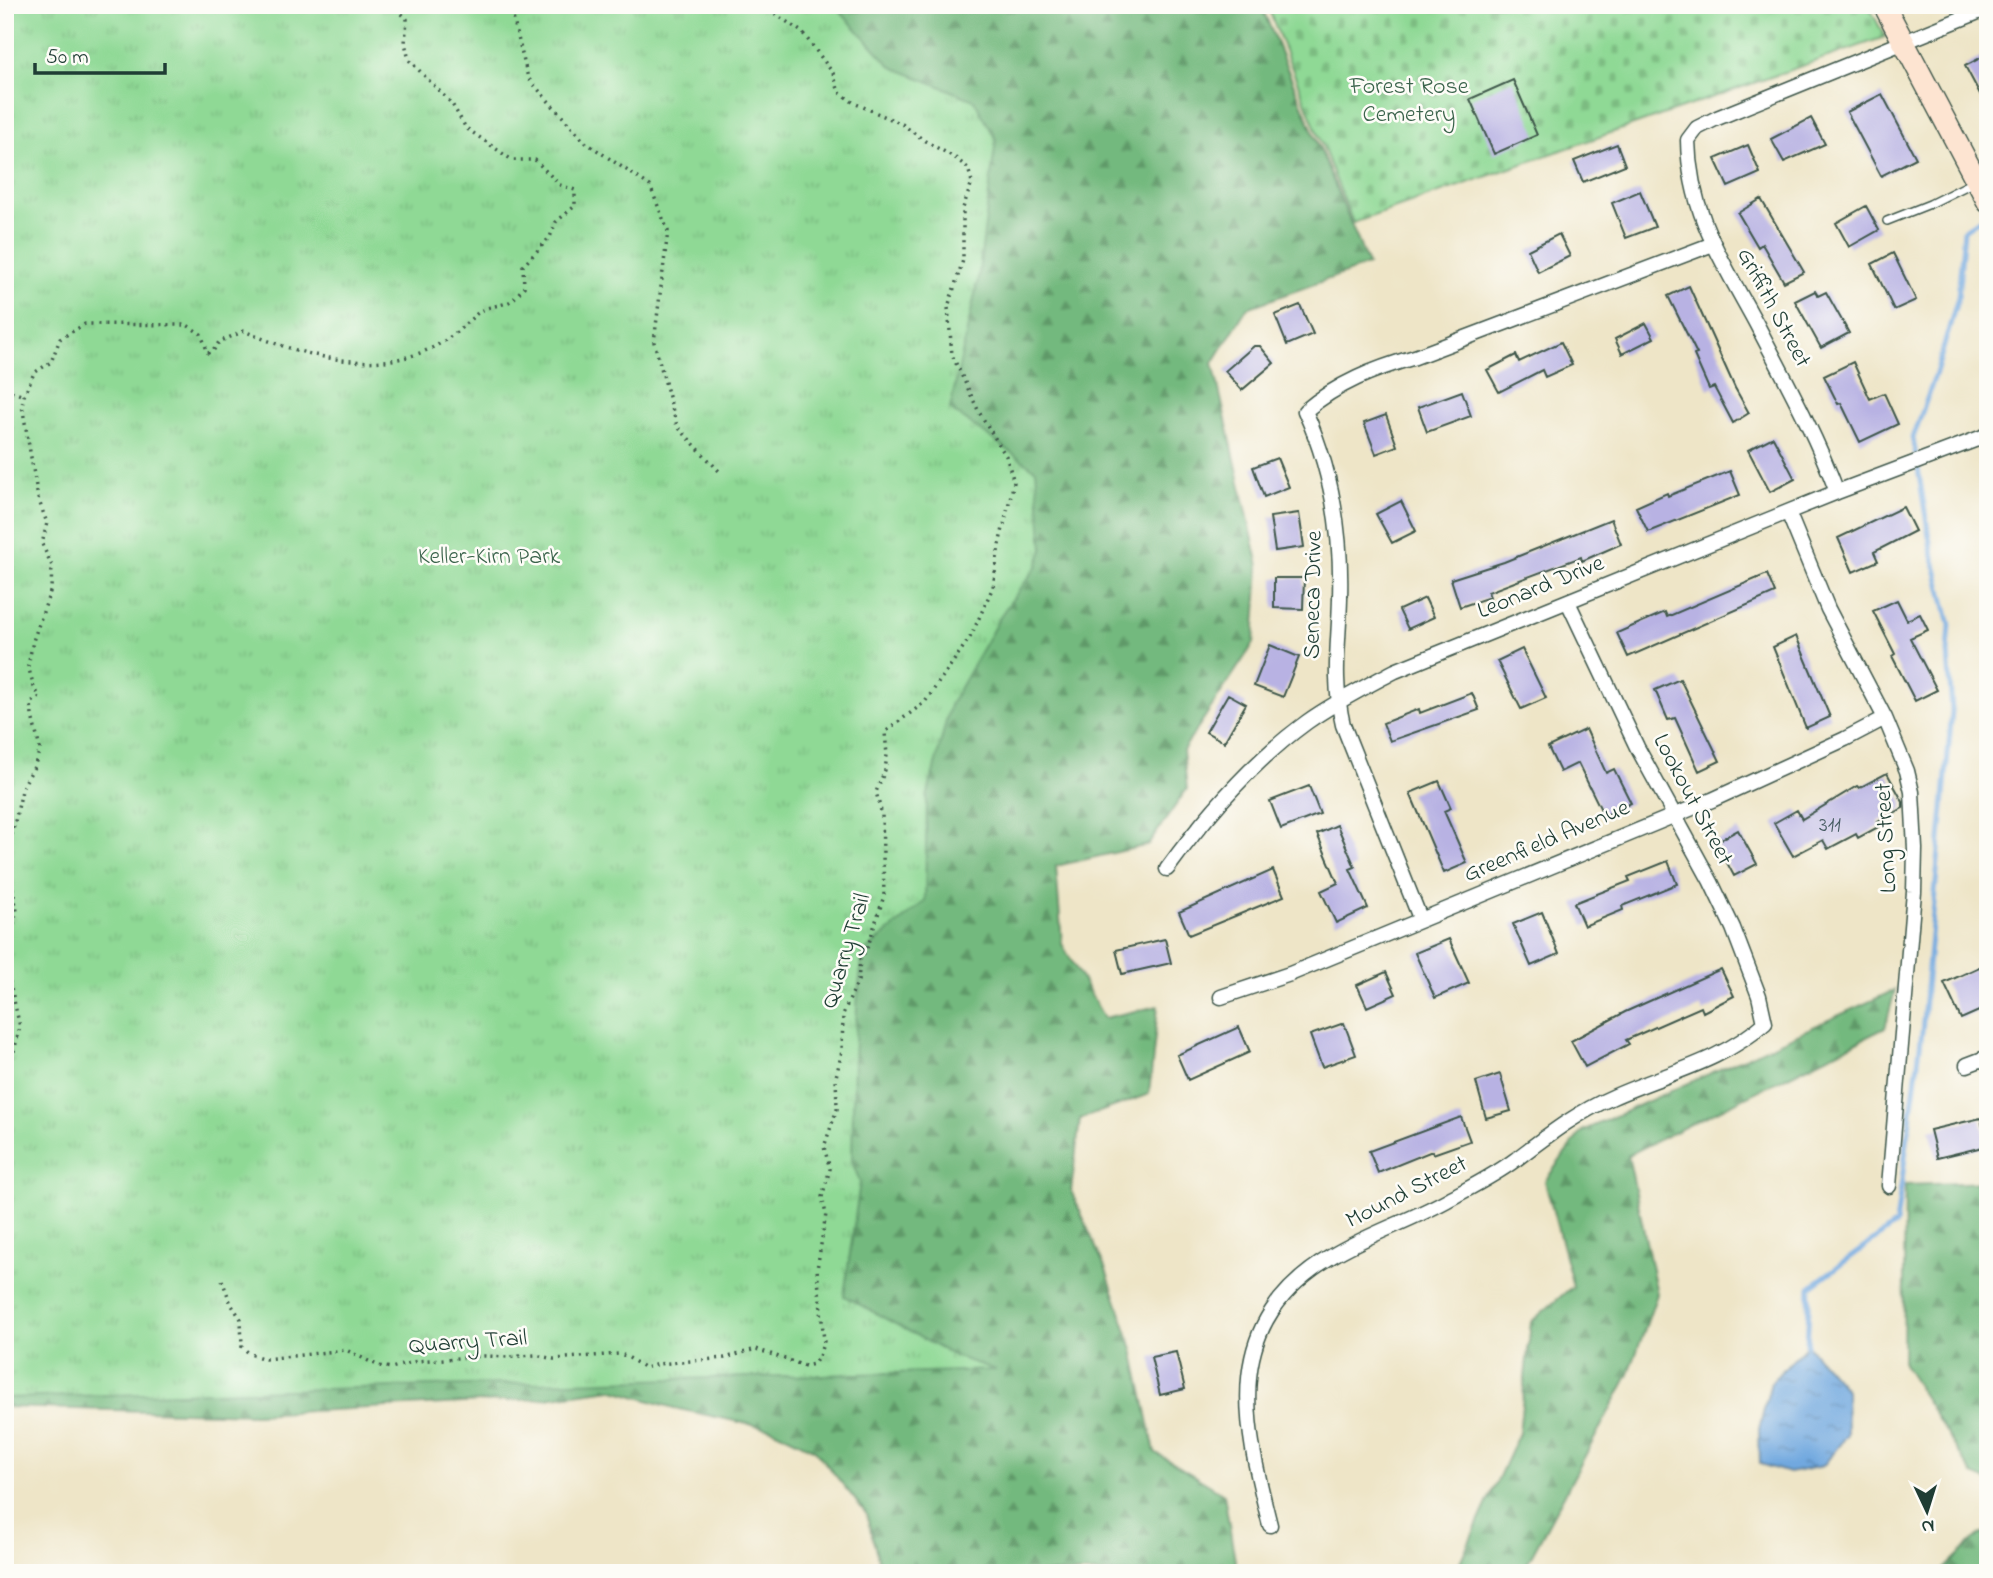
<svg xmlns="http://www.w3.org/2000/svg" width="1993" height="1578" viewBox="0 0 1993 1578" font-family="'Indie Flower',sans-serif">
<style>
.forest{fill:url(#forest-firs);stroke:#497b59;stroke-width:2}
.cemetery{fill:url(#cemetery-stones);stroke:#578b64;stroke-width:2}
.park{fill:url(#park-tufts);stroke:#578b64;stroke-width:2}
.water{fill:url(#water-ripples);stroke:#48728a;stroke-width:2}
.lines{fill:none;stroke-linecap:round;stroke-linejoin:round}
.stream{stroke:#71a8df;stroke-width:5}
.building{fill:#b8b2e3}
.service-casing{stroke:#3e564a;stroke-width:10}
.minor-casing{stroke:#3e564a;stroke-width:17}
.secondary-casing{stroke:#3e564a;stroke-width:24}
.path{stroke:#3e564a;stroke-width:3.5;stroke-dasharray:2 5;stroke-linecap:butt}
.service{stroke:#fff;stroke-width:7}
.minor{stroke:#fff;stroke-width:14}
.secondary{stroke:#fde4d1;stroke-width:21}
.labels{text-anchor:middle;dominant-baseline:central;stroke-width:5;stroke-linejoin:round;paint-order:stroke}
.number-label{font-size:21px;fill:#455a60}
.park-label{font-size:24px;fill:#3b644c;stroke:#fdfcf7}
.street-label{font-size:24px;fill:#1f3d34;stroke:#fdfcf7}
</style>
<defs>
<pattern id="forest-firs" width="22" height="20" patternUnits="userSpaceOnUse" patternTransform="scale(1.75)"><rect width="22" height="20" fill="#73b97e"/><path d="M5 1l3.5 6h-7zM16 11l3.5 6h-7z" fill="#5e9868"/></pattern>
<pattern id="cemetery-stones" width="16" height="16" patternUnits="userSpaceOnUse" patternTransform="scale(1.75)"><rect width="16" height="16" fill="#8fd995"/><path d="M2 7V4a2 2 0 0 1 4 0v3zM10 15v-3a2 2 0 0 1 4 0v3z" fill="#7bbb81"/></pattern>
<pattern id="park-tufts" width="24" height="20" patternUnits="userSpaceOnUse" patternTransform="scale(1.75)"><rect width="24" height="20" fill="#8fd995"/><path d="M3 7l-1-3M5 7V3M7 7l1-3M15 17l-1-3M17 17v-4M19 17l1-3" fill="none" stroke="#7bbb81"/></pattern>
<pattern id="water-ripples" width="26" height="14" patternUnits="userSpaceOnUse" patternTransform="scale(1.75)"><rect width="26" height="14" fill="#71a8df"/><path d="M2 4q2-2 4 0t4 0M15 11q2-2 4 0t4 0" fill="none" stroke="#5c8ab6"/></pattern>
</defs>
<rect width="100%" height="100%" fill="#fdfcf7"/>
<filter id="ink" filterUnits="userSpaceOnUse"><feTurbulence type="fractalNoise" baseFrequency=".0143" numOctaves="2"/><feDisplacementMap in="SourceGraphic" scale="14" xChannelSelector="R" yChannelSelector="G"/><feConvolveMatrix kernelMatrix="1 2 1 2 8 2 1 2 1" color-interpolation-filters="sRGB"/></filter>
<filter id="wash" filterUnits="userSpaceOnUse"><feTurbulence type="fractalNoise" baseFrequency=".00686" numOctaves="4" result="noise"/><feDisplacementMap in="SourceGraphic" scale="28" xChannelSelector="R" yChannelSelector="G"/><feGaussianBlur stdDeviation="1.57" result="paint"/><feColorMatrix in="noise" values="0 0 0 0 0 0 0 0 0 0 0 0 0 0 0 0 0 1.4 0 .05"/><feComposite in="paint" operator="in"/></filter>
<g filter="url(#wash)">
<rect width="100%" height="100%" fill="#eee5c7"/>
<path class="forest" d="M 5,5 L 1261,5 L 1368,265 L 1247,308 L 1213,363 L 1259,566 L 1254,643 L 1183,750 L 1187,789 L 1148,845 L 1056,866 L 1062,944 L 1104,1018 L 1158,1006 L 1149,1094 L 1080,1119 L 1071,1191 L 1106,1270 L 1133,1349 L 1155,1452 L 1224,1494 L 1237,1573 L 882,1573 L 866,1513 L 815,1450 L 772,1429 L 674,1408 L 611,1389 L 538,1399 L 255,1414 L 5,1407 Z
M 1895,990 L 1885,1028 L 1628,1155 L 1657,1294 L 1629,1374 L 1522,1573 L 1455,1573 L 1519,1433 L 1531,1322 L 1573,1286 L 1545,1181 L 1582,1131 Z
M 1988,1182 L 1988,1481 L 1973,1475 L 1903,1364 L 1905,1185 Z
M 1988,1533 L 1988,1573 L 1943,1573 L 1942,1571 L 1979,1535 Z"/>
<path class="cemetery" d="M 1267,5 L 1868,5 L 1885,37 L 1353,223 Z"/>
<path class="park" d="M 5,5 L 834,5 L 892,67 L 974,100 L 996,139 L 978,280 L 950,409 L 1036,470 L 1043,549 L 1037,566 L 1003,612 L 950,705 L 927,798 L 925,901 L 863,953 L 858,992 L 854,1059 L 852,1161 L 860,1182 L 844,1296 L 954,1356 L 996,1370 L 5,1398 Z"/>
<path class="water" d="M 1807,1345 L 1846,1390 L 1847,1435 L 1823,1466 L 1789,1473 L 1760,1464 L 1759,1429 L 1771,1382 Z"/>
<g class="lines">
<path class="stream" d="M 1807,1345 L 1810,1287 L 1896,1224 L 1922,1032 L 1952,711 L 1948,652 L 1950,625 L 1931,548 L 1913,438 L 1937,370 L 1958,297 L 1964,230 L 1988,214"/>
</g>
<g id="blocks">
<path class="building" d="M 1988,54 L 1988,109 L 1965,66 Z
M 1513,80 L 1537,135 L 1494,154 L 1470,99 Z
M 1882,94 L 1916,158 L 1881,176 L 1847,112 Z
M 1811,118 L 1825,144 L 1784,162 L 1771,139 Z
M 1617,144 L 1625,165 L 1583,182 L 1574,161 Z
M 1748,145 L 1760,173 L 1728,187 L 1715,159 Z
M 1640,191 L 1655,227 L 1626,238 L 1612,203 Z
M 1761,199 L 1804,272 L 1784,282 L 1762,244 L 1758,247 L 1738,213 Z
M 1866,206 L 1879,230 L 1849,247 L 1836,223 Z
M 1559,234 L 1570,256 L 1538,272 L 1528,250 Z
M 1893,253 L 1916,300 L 1894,310 L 1872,264 Z
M 1689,286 L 1735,388 L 1749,413 L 1733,423 L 1714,387 L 1709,389 L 1694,355 L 1697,354 L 1668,296 Z
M 1815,291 L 1818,296 L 1826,292 L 1849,333 L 1821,348 L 1795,301 Z
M 1300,305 L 1313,334 L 1287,345 L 1275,315 Z
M 1646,323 L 1654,338 L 1622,354 L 1615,339 Z
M 1561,342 L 1572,365 L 1545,377 L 1542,370 L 1499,392 L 1487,370 L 1516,355 L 1519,362 Z
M 1254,346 L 1260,346 L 1274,363 L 1242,390 L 1225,371 Z
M 1853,362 L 1870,399 L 1884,393 L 1898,424 L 1860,442 L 1841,403 L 1838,404 L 1824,376 Z
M 1462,391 L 1471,416 L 1427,432 L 1418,407 Z
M 1386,415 L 1397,446 L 1376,454 L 1364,423 Z
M 1773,437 L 1795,479 L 1770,492 L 1748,450 Z
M 1277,458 L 1289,487 L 1264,497 L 1253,467 Z
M 1730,471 L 1740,495 L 1648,532 L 1636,507 L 1667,493 L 1668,496 Z
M 1401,501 L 1416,531 L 1392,543 L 1376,514 Z
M 1903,507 L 1915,531 L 1874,552 L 1878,561 L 1853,572 L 1838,538 Z
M 1299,513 L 1304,547 L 1275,551 L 1270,517 Z
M 1611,519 L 1621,544 L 1582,561 L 1581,557 L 1488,592 L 1490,597 L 1460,607 L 1451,579 L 1504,562 Z
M 1767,574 L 1775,593 L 1628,657 L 1617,633 L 1665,612 L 1667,617 Z
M 1274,578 L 1304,578 L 1303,609 L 1274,608 Z
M 1425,598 L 1434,617 L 1408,629 L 1399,610 Z
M 1897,600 L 1907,620 L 1920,614 L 1928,630 L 1910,638 L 1937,690 L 1915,701 L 1892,656 L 1895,654 L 1873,611 Z
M 1796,636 L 1830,717 L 1806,728 L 1773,647 Z
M 1270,645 L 1299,657 L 1283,697 L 1254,686 Z
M 1522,649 L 1546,698 L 1521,709 L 1497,661 Z
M 1680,679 L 1720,761 L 1699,771 L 1675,718 L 1668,720 L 1655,690 Z
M 1472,693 L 1479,710 L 1390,741 L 1383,723 L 1419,709 L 1420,713 Z
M 1228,694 L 1246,704 L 1224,742 L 1206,732 Z
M 1586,729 L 1606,773 L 1614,769 L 1631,803 L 1604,816 L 1578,763 L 1560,772 L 1548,747 Z
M 1887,773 L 1903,802 L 1903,808 L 1878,822 L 1880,826 L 1858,838 L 1856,834 L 1828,849 L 1823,840 L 1793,856 L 1774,823 L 1797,810 L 1802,819 L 1857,786 L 1859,788 Z
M 1439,781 L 1451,808 L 1444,811 L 1467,863 L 1444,873 L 1410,793 Z
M 1309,786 L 1320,814 L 1281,829 L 1270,801 Z
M 1337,825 L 1355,867 L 1350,869 L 1368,908 L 1336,923 L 1321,891 L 1338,883 L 1317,834 Z
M 1738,830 L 1757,864 L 1734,876 L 1716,842 Z
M 1668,861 L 1677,884 L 1622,906 L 1623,910 L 1584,926 L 1574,903 L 1630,881 L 1628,877 Z
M 1273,870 L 1284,896 L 1189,935 L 1179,912 Z
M 1542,912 L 1559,954 L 1531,966 L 1513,924 Z
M 1165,939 L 1171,963 L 1122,974 L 1116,950 Z
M 1449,939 L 1469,983 L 1435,998 L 1415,953 Z
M 1988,963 L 1988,1007 L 1961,1019 L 1944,983 Z
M 1721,969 L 1734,996 L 1703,1012 L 1701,1007 L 1626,1040 L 1629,1044 L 1585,1067 L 1571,1041 L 1625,1012 Z
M 1386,972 L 1396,994 L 1367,1007 L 1357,985 Z
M 1344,1023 L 1356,1055 L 1322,1067 L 1310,1035 Z
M 1239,1027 L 1250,1052 L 1188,1080 L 1177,1055 Z
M 1500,1074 L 1511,1111 L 1486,1118 L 1476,1082 Z
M 1461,1117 L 1470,1141 L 1433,1154 L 1432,1151 L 1378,1173 L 1369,1151 Z
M 1981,1118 L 1987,1146 L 1937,1158 L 1930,1130 Z
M 1176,1352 L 1185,1389 L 1160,1395 L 1151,1357 Z"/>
</g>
</g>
<g filter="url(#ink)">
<use href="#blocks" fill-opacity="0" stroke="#3e564a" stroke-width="2"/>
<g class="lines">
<defs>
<path id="service" d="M 1887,221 L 1930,204 L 1976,181"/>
<path id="minor" d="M 1837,492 C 1815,433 1785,379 1756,323 C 1723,262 1689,213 1688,140 L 1697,128 L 1717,118 L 1988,8
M 1788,512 L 1828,609 L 1885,718 L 1907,771 L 1912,792 L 1915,849 L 1914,892 L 1889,1186
M 1167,869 C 1207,814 1252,762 1307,722 C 1335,702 1365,687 1395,671 L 1837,492 L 1988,435
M 1420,918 L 1343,725 C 1332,678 1339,644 1340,598 C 1342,532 1332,471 1305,411 C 1338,383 1374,369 1415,357 L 1713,244
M 1221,997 L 1290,974 L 1712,800 L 1845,739 L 1885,718
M 1967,1065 L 1988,1057
M 1270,1525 C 1243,1419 1221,1322 1332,1256 C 1370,1233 1413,1220 1451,1198 C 1473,1186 1495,1175 1515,1160 C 1547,1136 1576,1113 1613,1097 C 1666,1073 1720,1063 1765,1023 L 1759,996 L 1733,928 L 1711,882 L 1637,747 L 1568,602"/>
<path id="secondary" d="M 1884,5 L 1988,202"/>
</defs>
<use href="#service" class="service-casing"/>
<use href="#minor" class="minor-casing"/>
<use href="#secondary" class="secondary-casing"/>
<path class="path" d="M 510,5 L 528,78 L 585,142 L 650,186 L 668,231 L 654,342 L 677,426 L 719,471
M 5,389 L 24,396
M 5,958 L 17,911 L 7,857 L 23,786 L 34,767 L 40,749 L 32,716 L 31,702 L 40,697 L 34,687 L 28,666 L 33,641 L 51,589 L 52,566 L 42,544 L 47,523 L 38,498 L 22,405 L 24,396 L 34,373 L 51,362 L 60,339 L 85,324 L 187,325 L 201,334 L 208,353 L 213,351 L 219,342 L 244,331 C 307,358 389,381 450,337 C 460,330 469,320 479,312 C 487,306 500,306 509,302 C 515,299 520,291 524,287 L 523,266 L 550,237 L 556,222 L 575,206 L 575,190 L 560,185 L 535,160 L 512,160 L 466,128 L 452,104 L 409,60 L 405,43 L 407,19 L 393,5
M 5,961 L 20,1027 L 9,1071 L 5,1076
M 222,1280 L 231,1304 L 241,1319 L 242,1347 L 250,1354 L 265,1359 L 346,1350 L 379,1366 L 391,1368 L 417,1361 L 484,1356 L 508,1357 L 535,1355 L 554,1359 L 619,1354 L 626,1356 L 645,1368 L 658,1364 L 725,1358 L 756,1349 L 805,1366 L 814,1364 L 819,1356 L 824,1341 L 817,1269 L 826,1214 L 822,1197 L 830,1169 L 824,1147 L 837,1109 L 836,1077 L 842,1051 L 843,1014 L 858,981 L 860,960 L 868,946 L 884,896 L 882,815 L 876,792 L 885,770 L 887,755 L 885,732 L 925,702 L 971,636 L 993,587 L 999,545 L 1014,482 L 1006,456 L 979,412 L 952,355 L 948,307 L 963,260 L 963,208 L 972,182 L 968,168 L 954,157 L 925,141 L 902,124 L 854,103 L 839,92 L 833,73 L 802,32 L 762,5"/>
<use href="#service" class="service"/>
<use href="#minor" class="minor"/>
<use href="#secondary" class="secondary"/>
</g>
</g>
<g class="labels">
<g class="number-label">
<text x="1830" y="826">311</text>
</g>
<g class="park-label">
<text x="1409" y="87">Forest Rose<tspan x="1409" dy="28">Cemetery</tspan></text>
<text x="489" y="557">Keller-Kirn Park</text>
</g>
<g class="street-label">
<text transform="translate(1773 308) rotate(62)">Griffith Street</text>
<text transform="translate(1541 588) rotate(-22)">Leonard Drive</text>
<text transform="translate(1314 595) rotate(-89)">Seneca Drive</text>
<text transform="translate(1692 800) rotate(62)">Lookout Street</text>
<text transform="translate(1887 838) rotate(-93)">Long Street</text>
<text transform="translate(1547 842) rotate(-23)">Greenfield Avenue</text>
<text transform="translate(847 951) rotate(-73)">Quarry Trail</text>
<text transform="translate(1407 1193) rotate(-27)">Mound Street</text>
<text transform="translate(468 1343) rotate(-4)">Quarry Trail</text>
</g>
</g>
<rect width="1993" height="1578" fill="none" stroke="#fdfcf7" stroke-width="28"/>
<g transform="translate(1927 1511) rotate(176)" stroke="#fdfcf7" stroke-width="5" paint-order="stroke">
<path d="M0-5L12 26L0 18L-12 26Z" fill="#1f3d34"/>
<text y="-10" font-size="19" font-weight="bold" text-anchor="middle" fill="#1f3d34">N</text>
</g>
<path d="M35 63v10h130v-10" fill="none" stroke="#1f3d34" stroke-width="3.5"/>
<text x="46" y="63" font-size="21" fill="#1f3d34" stroke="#fdfcf7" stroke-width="5" paint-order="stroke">50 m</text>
</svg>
